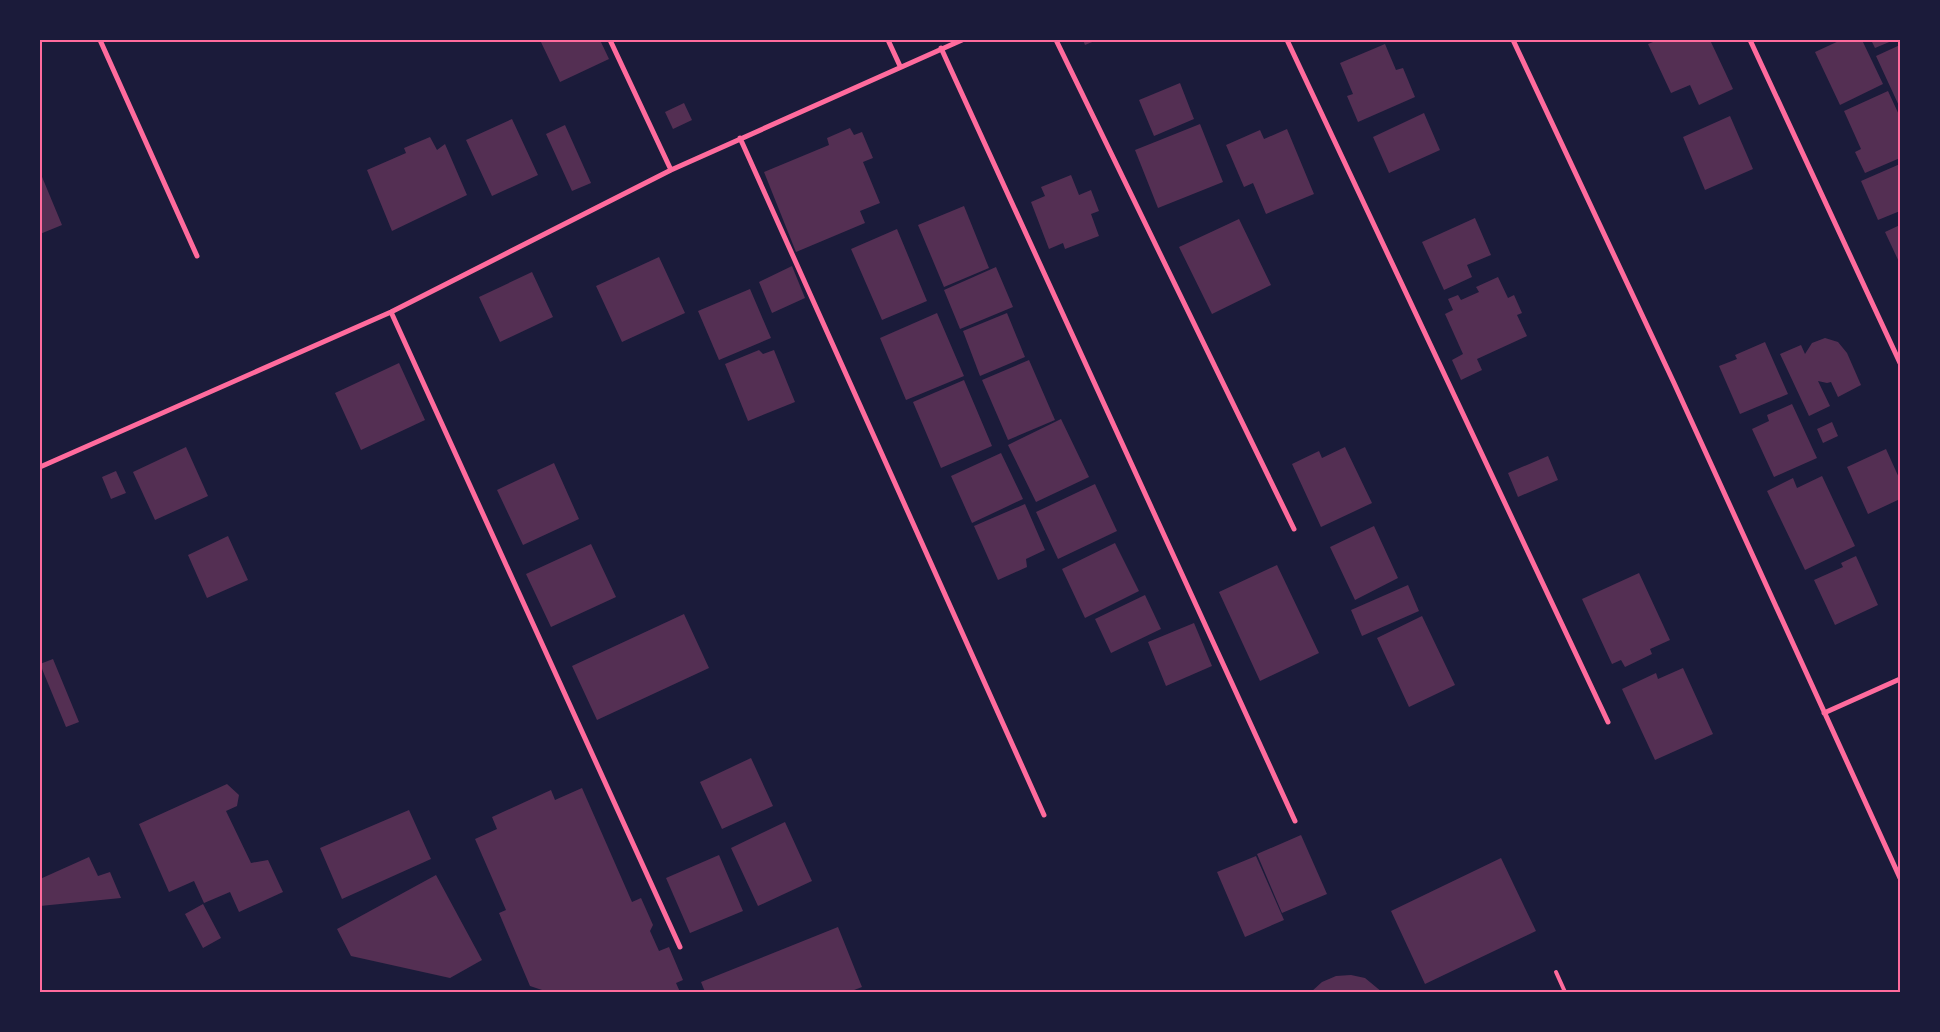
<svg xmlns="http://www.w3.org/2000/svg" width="1940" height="1032" viewBox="0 0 1940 1032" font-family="'Fira Sans',sans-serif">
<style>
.building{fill:#542f53}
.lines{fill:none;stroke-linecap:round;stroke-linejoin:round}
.service{stroke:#ff6b9d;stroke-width:4}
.minor{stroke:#ff6b9d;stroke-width:5}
.neatline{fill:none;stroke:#ff6b9d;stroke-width:2}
</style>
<rect width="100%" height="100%" fill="#1b1b3a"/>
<path class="building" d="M 540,40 L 600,40 L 609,59 L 560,82 Z
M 1083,40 L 1097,40 L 1085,45 Z
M 1658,40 L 1710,40 L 1733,89 L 1699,105 L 1690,85 L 1671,93 L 1648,44 Z
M 1841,40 L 1862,40 L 1883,84 L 1840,105 L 1815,52 Z
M 1871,40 L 1894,40 L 1875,48 Z
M 1385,44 L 1396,70 L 1403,68 L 1415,97 L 1358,122 L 1347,96 L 1353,94 L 1340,63 Z
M 1900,45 L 1900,108 L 1876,56 Z
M 1180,83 L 1194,119 L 1154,136 L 1139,100 Z
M 1888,91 L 1900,117 L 1900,158 L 1865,173 L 1855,152 L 1861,149 L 1844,111 Z
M 684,103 L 692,120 L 673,129 L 665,112 Z
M 1424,113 L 1440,150 L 1389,173 L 1373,137 Z
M 1730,116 L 1753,169 L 1705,190 L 1683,137 Z
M 512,119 L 538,175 L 492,196 L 466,140 Z
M 1200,124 L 1223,182 L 1158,208 L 1135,150 Z
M 565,125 L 591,183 L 572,191 L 546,134 Z
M 850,128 L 854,135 L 862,132 L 873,158 L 863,162 L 880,203 L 860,211 L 865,223 L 796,252 L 764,172 L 829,145 L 827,138 Z
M 1287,129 L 1314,194 L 1266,214 L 1253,183 L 1244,187 L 1226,145 L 1260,130 L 1264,139 Z
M 430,137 L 437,150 L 445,144 L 467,195 L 392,231 L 367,170 L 406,153 L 404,148 Z
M 1900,164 L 1900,211 L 1878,220 L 1861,181 Z
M 40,172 L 62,225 L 40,234 Z
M 1071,175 L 1079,195 L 1091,190 L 1099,211 L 1091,214 L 1099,236 L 1065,249 L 1063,243 L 1049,249 L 1031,202 L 1045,196 L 1041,187 Z
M 964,206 L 989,268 L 944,287 L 918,225 Z
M 1475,218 L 1491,255 L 1467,265 L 1472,277 L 1444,290 L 1422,242 Z
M 1239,219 L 1271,285 L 1212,314 L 1179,247 Z
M 1900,225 L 1900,264 L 1885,232 Z
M 897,229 L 927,301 L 882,320 L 851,249 Z
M 659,257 L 685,313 L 622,342 L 596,286 Z
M 792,266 L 805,298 L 772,313 L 759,282 Z
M 996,267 L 1013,307 L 960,329 L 944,290 Z
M 532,272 L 553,317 L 500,342 L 479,297 Z
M 1498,277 L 1508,298 L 1514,295 L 1522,313 L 1517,315 L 1527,336 L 1477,359 L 1482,370 L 1461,380 L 1452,360 L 1463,354 L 1445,314 L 1453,310 L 1448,299 L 1458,295 L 1461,300 L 1479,292 L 1476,287 Z
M 750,289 L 771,338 L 719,360 L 698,311 Z
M 937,313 L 964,376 L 906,400 L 880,338 Z
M 1007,313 L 1025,357 L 980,376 L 963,331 Z
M 1825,338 L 1838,342 L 1847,353 L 1861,385 L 1838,397 L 1831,382 L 1827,383 L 1818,381 L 1830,406 L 1809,416 L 1780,354 L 1801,345 L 1805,354 L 1812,343 Z
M 1765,342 L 1788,394 L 1740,414 L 1719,366 L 1737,359 L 1735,355 Z
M 759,350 L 763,354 L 774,350 L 795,402 L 748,421 L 725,364 Z
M 1029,360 L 1055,420 L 1008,440 L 982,380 Z
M 399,363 L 425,420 L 361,450 L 335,393 Z
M 964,380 L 992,446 L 941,468 L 913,402 Z
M 1792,404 L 1817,458 L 1774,477 L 1752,429 L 1769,421 L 1767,415 Z
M 1061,419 L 1089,477 L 1036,502 L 1008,445 Z
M 1832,422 L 1838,436 L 1823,443 L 1817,429 Z
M 186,447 L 208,496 L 155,520 L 133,472 Z
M 1345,447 L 1372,503 L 1321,527 L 1292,464 L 1319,451 L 1322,458 Z
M 1886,449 L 1900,480 L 1900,499 L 1868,514 L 1847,467 Z
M 1001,453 L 1023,499 L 972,523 L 951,476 Z
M 1548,456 L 1558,480 L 1518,497 L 1508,473 Z
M 554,463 L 579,519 L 523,545 L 497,490 Z
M 116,471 L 126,493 L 111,499 L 102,477 Z
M 1822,476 L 1855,546 L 1805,570 L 1767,491 L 1793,478 L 1797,488 Z
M 1095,484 L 1117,531 L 1058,559 L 1036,512 Z
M 1025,504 L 1045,550 L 1026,559 L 1027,567 L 998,580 L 974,526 Z
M 1374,526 L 1398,578 L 1355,600 L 1330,547 Z
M 228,536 L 248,580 L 207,598 L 188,555 Z
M 1115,543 L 1139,591 L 1085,618 L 1062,569 Z
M 591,544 L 616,597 L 551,627 L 526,574 Z
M 1856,556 L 1878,605 L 1835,625 L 1814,580 L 1843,567 L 1841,563 Z
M 1277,565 L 1319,653 L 1260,681 L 1219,592 Z
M 1639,573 L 1670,640 L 1650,649 L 1652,654 L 1625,667 L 1621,660 L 1612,664 L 1582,599 Z
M 1408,585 L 1419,611 L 1362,636 L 1351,610 Z
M 1145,595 L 1161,629 L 1111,653 L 1095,619 Z
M 684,614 L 709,668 L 597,720 L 572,666 Z
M 1422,616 L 1455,685 L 1409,707 L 1377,638 Z
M 1194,623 L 1212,666 L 1166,686 L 1148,642 Z
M 53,659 L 79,722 L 66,727 L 40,664 Z
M 1683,668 L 1713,734 L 1655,760 L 1622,689 L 1656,673 L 1658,679 Z
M 751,758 L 773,806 L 722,829 L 700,782 Z
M 227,784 L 239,795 L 237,806 L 226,811 L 251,863 L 268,860 L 283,892 L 239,912 L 230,892 L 204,903 L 194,881 L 169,892 L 139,824 Z
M 582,788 L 632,902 L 641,898 L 653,925 L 650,931 L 659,951 L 669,947 L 683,980 L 676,983 L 680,992 L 548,992 L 530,986 L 499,913 L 506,910 L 475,839 L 497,829 L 492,817 L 551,790 L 555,800 Z
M 409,810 L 431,859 L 342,899 L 320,848 Z
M 785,822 L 812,881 L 758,906 L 731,848 Z
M 1301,835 L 1327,894 L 1282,913 L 1257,854 Z
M 719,855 L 743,911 L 690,933 L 666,878 Z
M 1256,856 L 1284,920 L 1245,937 L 1217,872 Z
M 89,857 L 98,876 L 110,872 L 121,898 L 40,906 L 40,879 Z
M 1501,858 L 1536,931 L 1425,984 L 1391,911 Z
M 436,875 L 482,960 L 450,978 L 351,956 L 337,929 Z
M 203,904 L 221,938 L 203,948 L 185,914 Z
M 838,927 L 862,987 L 849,992 L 705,992 L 701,982 Z
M 1351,975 L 1365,978 L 1382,992 L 1311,992 L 1322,982 L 1336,976 Z"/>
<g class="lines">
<path class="service" d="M 1556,972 L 1565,992"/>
<path class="minor" d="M 100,40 L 197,256
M 610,40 L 671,170
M 888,40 L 900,66
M 1056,40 L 1294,529
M 1287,40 L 1608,722
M 1513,40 L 1674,383 L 1900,878
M 1750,40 L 1900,363
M 941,48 L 1295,821
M 740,138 L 1044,815
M 391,312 L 680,947
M 40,467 L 391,312 L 671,170 L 962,40
M 1824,713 L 1900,679"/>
</g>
<rect width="1940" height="1032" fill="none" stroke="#1b1b3a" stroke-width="82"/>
<rect x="41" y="41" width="1858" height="950" class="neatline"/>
</svg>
